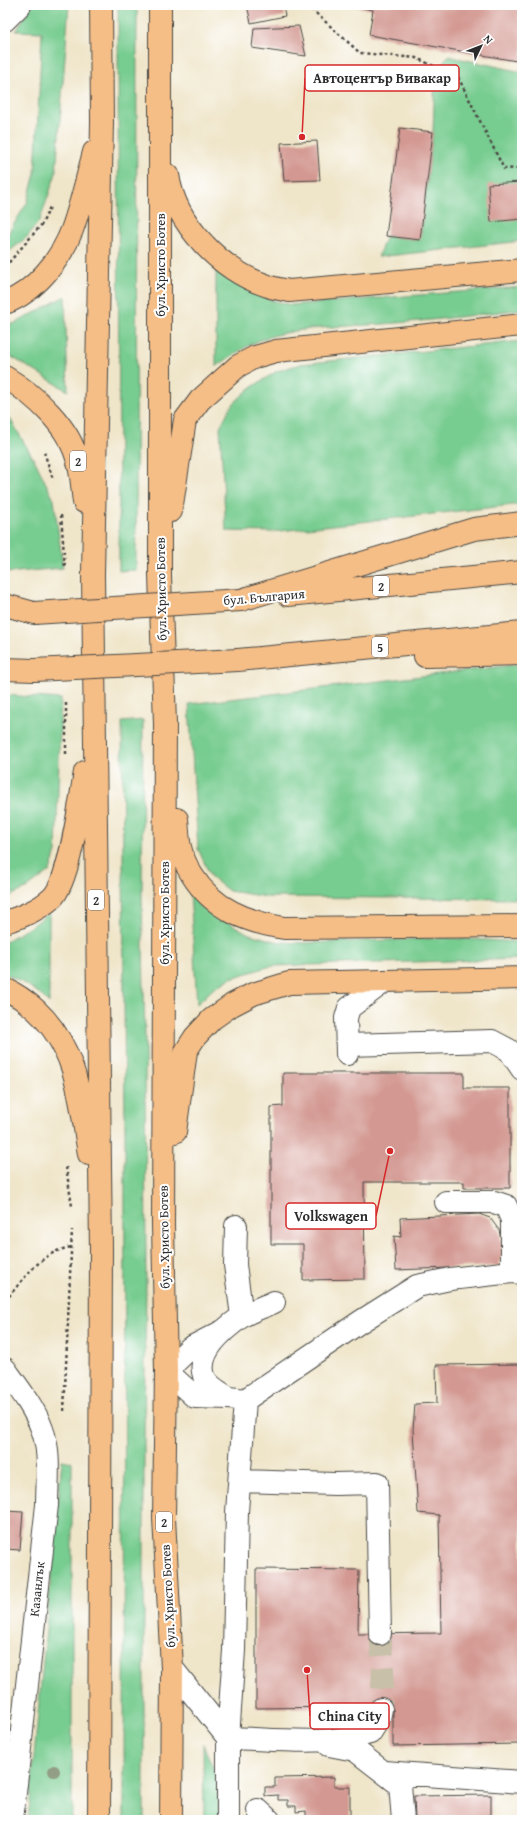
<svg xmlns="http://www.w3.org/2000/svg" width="527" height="1825" viewBox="0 0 527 1825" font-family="'Gentium Book Plus',serif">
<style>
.green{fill:#77cc90;stroke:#517c5e}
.building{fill:#d39891}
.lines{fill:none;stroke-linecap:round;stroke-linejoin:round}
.minor-tunnel{stroke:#c8c0a9;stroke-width:22;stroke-dasharray:22 11;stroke-linecap:butt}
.minor-casing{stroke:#484743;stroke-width:24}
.major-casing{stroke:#484743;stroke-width:24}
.highway-casing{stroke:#484743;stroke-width:24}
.path{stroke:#484743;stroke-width:2.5;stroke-dasharray:3 3;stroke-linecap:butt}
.minor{stroke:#fff;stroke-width:22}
.major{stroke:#f6be87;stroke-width:22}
.highway{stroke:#f6be87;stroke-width:22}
.highway-bridge-casing{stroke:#484743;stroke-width:24;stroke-linecap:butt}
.highway-bridge{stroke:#f6be87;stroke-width:22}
.tree{fill:#929e85}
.labels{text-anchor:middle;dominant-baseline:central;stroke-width:4;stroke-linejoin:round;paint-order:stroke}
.shield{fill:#fff;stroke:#6b6b6b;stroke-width:1}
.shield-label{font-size:12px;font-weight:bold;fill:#2b2b2b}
.street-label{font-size:13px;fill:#2b2b2b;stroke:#fff}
.leader{fill:none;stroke:#d62828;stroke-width:1.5}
.callout-dot{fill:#d62828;stroke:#fff;stroke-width:1.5}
.callout{fill:#fff;stroke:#d62828;stroke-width:1.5}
.callout-label{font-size:14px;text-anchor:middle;font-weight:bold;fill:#2b2b2b}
</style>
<rect width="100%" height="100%" fill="#fff"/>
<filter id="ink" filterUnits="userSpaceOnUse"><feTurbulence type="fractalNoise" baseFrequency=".025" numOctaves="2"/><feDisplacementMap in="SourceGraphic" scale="8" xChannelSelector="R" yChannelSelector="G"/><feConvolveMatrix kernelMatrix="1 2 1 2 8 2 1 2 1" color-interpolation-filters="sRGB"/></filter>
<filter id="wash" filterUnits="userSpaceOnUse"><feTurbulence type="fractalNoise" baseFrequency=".012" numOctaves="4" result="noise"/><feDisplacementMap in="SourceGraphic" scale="16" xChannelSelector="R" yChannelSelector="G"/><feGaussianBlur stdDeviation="0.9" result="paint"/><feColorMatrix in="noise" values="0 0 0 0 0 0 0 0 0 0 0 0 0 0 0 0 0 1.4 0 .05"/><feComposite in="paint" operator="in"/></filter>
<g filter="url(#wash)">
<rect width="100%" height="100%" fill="#efe5c9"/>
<path class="green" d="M 32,5 L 69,5 L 56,173 L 40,220 L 27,237 L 5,255 L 5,236 L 9,232 L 27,203 L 35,174 L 42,32 L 16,31 Z
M 118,5 L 137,5 L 136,570 L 119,571 Z
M 448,56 L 522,72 L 522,241 L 378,257 L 386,236 L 420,240 L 433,132 L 435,72 Z
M 216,268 L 246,284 L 271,300 L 291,305 L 522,287 L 522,309 C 476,315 429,321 383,324 C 345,327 305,326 269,337 C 249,343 233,355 216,367 Z
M 65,296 L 68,391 L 5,353 L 5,325 L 16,323 Z
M 522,341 L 522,504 L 271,532 L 226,531 L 220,427 L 231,406 L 249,389 L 277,371 L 301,364 Z
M 5,410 L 36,463 L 54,500 L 63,568 L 5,573 Z
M 522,664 L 522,899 L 267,897 L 229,891 L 211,877 L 198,849 L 189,704 Z
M 5,695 L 61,699 L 56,852 L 50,871 L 26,889 L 5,898 Z
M 143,720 L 142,897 L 145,1036 L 146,1283 L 144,1439 L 144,1820 L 124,1820 L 125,1131 L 122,722 Z
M 190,893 L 201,907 L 249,934 L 279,942 L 306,943 L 447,938 L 522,942 L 522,959 L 271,966 L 231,978 L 213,989 L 197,1004 Z
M 49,913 L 49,1003 C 36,989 22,981 5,974 L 5,941 L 8,940 L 32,926 Z
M 62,1460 L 72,1462 L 72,1820 L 28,1820 Z
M 203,1744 L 218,1780 L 219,1820 L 204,1820 Z"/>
<g id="blocks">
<path class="building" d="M 247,5 L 283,5 L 285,16 L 251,23 Z
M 348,5 L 508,5 L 522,8 L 522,62 L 369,35 L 373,10 Z
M 299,26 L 306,56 L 252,48 L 254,28 Z
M 400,128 L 433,132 L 420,240 L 386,236 Z
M 317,141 L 320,180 L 284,181 L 281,143 Z
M 522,182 L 522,219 L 491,222 L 488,184 Z
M 283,1073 L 464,1073 L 464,1088 L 510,1088 L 510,1188 L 464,1188 L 464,1182 L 364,1182 L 365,1279 L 303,1280 L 303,1244 L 271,1244 L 271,1107 L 283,1106 Z
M 479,1214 L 490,1218 L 499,1230 L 502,1244 L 502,1257 L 499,1266 L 396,1270 L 394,1236 L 401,1237 L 400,1218 Z
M 522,1364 L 522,1744 L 393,1746 L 393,1709 L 357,1707 L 256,1708 L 256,1569 L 359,1570 L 358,1634 L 441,1633 L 439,1515 L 418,1513 L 413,1430 L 415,1404 L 437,1403 L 436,1365 Z
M 5,1511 L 23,1512 L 20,1550 L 5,1549 Z
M 334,1777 L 334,1787 L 350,1787 L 350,1820 L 306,1820 L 306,1811 L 296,1812 L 296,1806 L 288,1806 L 288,1800 L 278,1800 L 278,1795 L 265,1796 L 265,1787 L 275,1787 L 275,1778 Z
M 491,1795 L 491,1820 L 415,1820 L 414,1796 Z"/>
</g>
</g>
<g filter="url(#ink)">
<use href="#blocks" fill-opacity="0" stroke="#484743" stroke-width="1"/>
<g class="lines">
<path class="minor-tunnel" d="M 380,1634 L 383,1670 L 381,1709"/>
<defs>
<path id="minor" d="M 5,20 L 20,5
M 347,1045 L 492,1041 L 509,1050 L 522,1069
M 347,1054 L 346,1018 L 349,1008 L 385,981
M 446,1202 L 494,1202 L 506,1206 L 512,1220 L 512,1272
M 236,1226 L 235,1265 L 242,1316
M 223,1331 L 190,1348 L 166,1371 L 195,1397 L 229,1398 L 245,1400 L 237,1512 L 234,1650 L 228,1738 L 228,1820
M 5,1369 C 18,1387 34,1407 42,1429 C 51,1452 47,1481 47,1505 L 12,1820
M 229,1398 C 221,1393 207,1386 204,1376 C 196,1352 223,1330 241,1317 C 250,1311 264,1307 274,1302
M 245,1400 L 360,1322 L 417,1286 L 450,1279 L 512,1272 L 522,1273
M 240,1481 L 335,1484 L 377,1483 L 380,1634
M 172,1668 L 228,1738 C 273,1739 327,1746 370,1733 L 379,1719 L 381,1709
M 329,1745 L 355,1750 L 400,1785 L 403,1820
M 384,1772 L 522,1782
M 258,1810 L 269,1820"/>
<path id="major" d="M 101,5 L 102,122
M 160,122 L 160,5"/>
<path id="highway" d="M 160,122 L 160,575 L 165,724 L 163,1225 L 166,1371 L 164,1518 L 172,1668 L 171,1820
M 168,175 C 175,224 221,271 268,286 C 275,289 282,289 289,291 L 522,270
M 5,303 C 35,292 61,259 72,230 C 81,205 87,178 94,152
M 5,377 C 35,395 70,427 78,462 C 82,475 82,489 84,502
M 171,511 L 185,420 L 200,400 L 238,366 L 255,357 L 276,351 L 522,325
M 288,595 L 522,572
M 241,600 L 474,529 L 522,523
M 5,605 L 34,613
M 425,656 L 522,654
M 238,660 L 522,633
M 5,669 L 34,670
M 177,819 C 178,828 178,838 180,847 C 182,856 187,867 192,875 C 213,909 247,922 284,928 L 522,926
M 5,922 C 20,918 40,909 52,898 C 70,881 80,800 85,772
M 5,989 C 16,994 27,1002 36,1010 C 78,1049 80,1100 89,1154
M 175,1132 L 186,1051 L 195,1037 L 212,1019 L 232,1005 L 253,994 L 289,983 L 522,978
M 99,1820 L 101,1249 L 93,574 L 102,122"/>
</defs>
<use href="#minor" class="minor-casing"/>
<use href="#major" class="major-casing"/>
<use href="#highway" class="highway-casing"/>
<path class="path" d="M 307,5 L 360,53 L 416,58 L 458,77 L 504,169 L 522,168
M 5,267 L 42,224 L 50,207
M 44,452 L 53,479
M 61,515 L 65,568
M 66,703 L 66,754
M 66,1167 L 72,1206
M 5,1301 C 24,1279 41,1251 72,1247
M 64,1411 L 72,1230"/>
<use href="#minor" class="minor"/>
<use href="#major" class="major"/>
<use href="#highway" class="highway"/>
<defs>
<path id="highway-bridge" d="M 34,613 L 241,600
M 34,670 L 238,660"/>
</defs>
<use href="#highway-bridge" class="highway-bridge-casing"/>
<use href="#highway-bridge" class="highway-bridge"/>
</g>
<circle class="tree" cx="54" cy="1771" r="6"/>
</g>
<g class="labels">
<g class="shield">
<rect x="70" y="451" width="16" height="20" rx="3"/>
<rect x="373" y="576" width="16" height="20" rx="3"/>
<rect x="372" y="637" width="16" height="20" rx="3"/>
<rect x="88" y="890" width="16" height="20" rx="3"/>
<rect x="156" y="1512" width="16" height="20" rx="3"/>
</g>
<g class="shield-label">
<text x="78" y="461">2</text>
<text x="381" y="586">2</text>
<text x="380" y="647">5</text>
<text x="96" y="900">2</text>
<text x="164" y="1522">2</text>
</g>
<g class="street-label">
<text transform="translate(160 265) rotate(-90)">бул. Христо Ботев</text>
<text transform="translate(161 589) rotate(-91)">бул. Христо Ботев</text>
<text transform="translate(264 597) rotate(-5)">бул. България</text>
<text transform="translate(164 913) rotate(-90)">бул. Христо Ботев</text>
<text transform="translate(164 1237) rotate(-91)">бул. Христо Ботев</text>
<text transform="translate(37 1589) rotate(-84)">Казанлък</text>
<text transform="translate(168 1596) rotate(-93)">бул. Христо Ботев</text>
</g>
</g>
<path class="leader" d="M302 137L305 78M390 1151L376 1216M307 1670L310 1716"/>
<g class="callout-dot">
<circle cx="302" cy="137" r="4"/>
<circle cx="390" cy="1151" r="4"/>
<circle cx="307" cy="1670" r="4"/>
</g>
<g class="callout">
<rect x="305" y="65" width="154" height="26" rx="4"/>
<rect x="286" y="1203" width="90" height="26" rx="4"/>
<rect x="310" y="1703" width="79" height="26" rx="4"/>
</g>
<g class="callout-label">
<text x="382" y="83">Автоцентър Вивакар</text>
<text x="331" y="1221">Volkswagen</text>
<text x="350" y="1721">China City</text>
</g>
<rect width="527" height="1825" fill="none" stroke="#fff" stroke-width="20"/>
<g transform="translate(481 46) rotate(47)" stroke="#ffffff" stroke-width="3" paint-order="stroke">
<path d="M0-3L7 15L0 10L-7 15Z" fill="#2b2b2b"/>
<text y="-6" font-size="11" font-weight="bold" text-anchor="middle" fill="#2b2b2b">N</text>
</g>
</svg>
